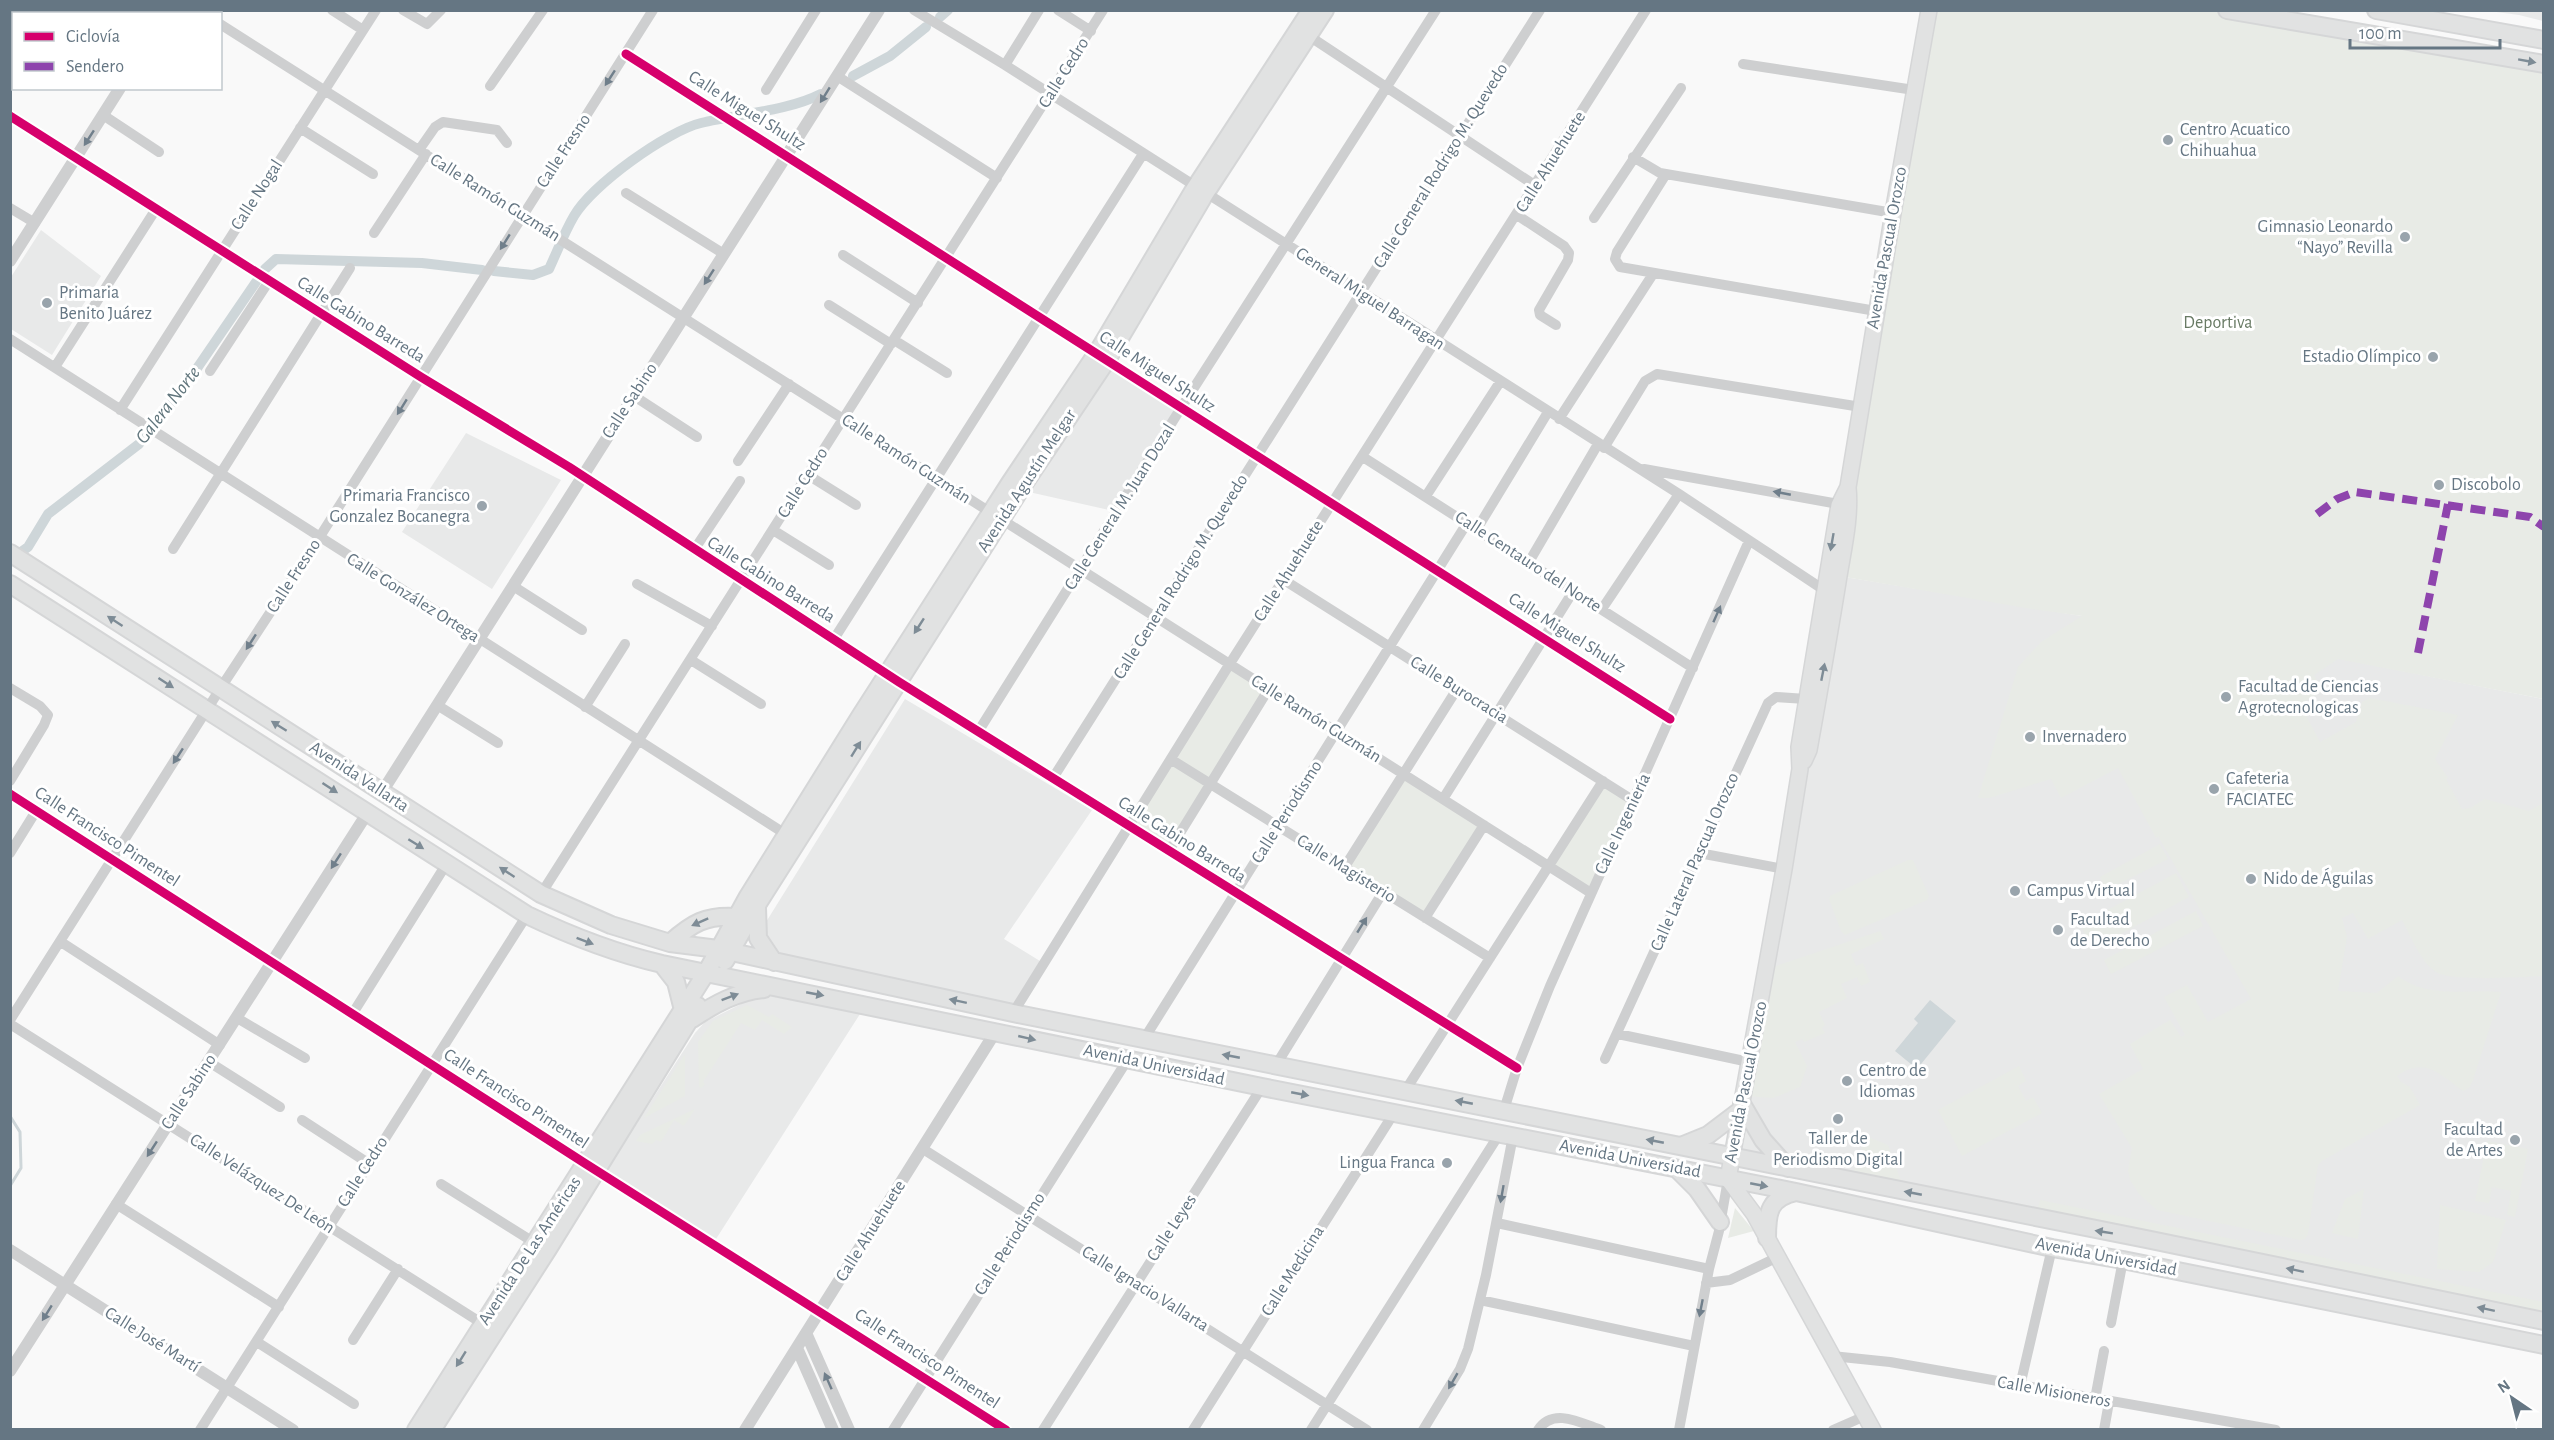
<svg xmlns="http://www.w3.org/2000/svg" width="2554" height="1440" viewBox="0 0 2554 1440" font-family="'Alegreya Sans',sans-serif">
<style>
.built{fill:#e8e9e9}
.green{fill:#e8ebe6}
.water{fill:#ced6d9}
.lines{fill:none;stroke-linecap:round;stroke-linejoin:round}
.stream{stroke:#ced6d9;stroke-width:3}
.canal{stroke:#ced6d9;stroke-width:10}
.secondary-casing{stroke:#d5d6d7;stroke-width:18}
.primary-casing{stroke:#d5d6d7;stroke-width:20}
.minor{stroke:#cecfd0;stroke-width:10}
.tertiary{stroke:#cecfd0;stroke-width:12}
.secondary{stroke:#e1e2e2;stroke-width:15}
.primary{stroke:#e1e2e2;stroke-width:16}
.quiet{stroke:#8e44ad;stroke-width:8;stroke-dasharray:15 8;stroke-linecap:butt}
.cycleway-casing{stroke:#fff;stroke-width:13}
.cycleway{stroke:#d6006c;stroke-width:9}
.oneway{fill:#7e8c96}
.oneway2{fill:#707f8b}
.poi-dot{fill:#99a4ac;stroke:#fff;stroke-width:2}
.labels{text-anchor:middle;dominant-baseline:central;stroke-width:6;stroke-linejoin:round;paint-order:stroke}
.street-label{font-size:18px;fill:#657683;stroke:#fff}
.poi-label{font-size:18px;fill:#657683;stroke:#fff;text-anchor:start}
.park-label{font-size:18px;fill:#687a64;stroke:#fff}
.water-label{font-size:20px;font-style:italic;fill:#60757c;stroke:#fff}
</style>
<rect width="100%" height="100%" fill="#f9f9f9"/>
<path class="built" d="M 2489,11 L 2543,11 L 2543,21 L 2519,15 Z
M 41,230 L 101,276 L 52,355 L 11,329 L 11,277 Z
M 1107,360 L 1181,408 L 1118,512 L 1020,490 Z
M 466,433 L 561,480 L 492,589 L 402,532 Z
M 1839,576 L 2337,658 L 2543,699 L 2543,1321 L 1733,1157 Z
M 905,699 L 1092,810 L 1004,939 L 1040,961 L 1013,1005 L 781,956 L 773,951 L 766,940 L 766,922 Z
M 771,996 L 860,1014 L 716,1239 L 611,1174 L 608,1168 L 695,1033 L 705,1022 L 751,999 Z"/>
<path class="green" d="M 1929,11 L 2232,11 L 2543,64 L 2543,699 L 2338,659 L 2314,675 L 2323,691 L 2300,704 L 2320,742 L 2356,722 L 2362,702 L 2370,698 L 2458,715 L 2435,759 L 2448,778 L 2446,779 L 2462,809 L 2470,808 L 2485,799 L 2529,811 L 2543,803 L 2543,976 C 2522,977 2451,982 2436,972 C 2420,961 2411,936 2402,920 L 2368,939 L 2353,913 L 2342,918 L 2347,937 L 2338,991 L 2377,993 L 2398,976 C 2428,999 2467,989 2501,992 L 2473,1080 L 2469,1088 L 2463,1091 C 2440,1074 2424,1056 2397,1076 L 2401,1082 L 2410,1087 L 2420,1105 L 2322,1161 L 2318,1165 L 2308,1234 L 2305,1239 L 2300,1240 L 2157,1210 L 2139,1194 L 2130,1180 L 2128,1170 L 2132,1148 L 2099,1094 L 2143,1069 L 2130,1044 L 2170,1020 L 2181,1037 L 2185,1035 L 2164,997 L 2187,985 L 2208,1022 L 2251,999 L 2159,838 L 2160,836 L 2156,838 L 2118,768 L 2061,798 L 2051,779 L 1989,798 L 1978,798 L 2018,667 L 2041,642 L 2082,616 L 2032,609 L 1839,576 Z
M 1229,665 L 1268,690 L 1169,851 L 1130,828 Z
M 1403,774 L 1484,825 L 1425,918 L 1344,868 Z
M 1603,781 L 1634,801 L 1591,893 L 1549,866 Z
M 2160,844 L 2168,859 L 2107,890 L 2100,877 Z
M 1908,860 L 1913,860 L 1929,896 L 1927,900 L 1845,935 L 1841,931 L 1829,899 L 1830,896 Z
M 2176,873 L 2189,897 L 2093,949 L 2080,925 Z
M 2196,911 L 2203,926 L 2111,974 L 2104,960 Z
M 1880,931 L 1884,939 L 1851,954 L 1856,966 L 1863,963 L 1870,982 L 1861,986 L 1857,977 L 1841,984 L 1847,998 L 1819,1012 L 1825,1025 L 1822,1028 L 1825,1033 L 1804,1042 L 1802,1039 L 1795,1042 L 1807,1066 L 1800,1087 L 1773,1098 L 1744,1096 L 1767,969 Z
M 747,1005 L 769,1017 L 772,1014 L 792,1027 L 784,1034 L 762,1020 L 755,1030 L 741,1023 L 703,1082 L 705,1084 L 702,1088 L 699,1087 L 698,1042 L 713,1021 Z
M 685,1054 L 685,1096 L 644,1118 Z
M 2019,1066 L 2026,1081 L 2018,1086 L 2026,1101 L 2033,1097 L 2042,1113 L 1962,1156 L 1938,1110 Z
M 695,1109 L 684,1126 L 674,1120 L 661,1142 L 656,1140 L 652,1144 L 636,1141 L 640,1135 Z
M 1866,1136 L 1888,1145 L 1905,1192 L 1850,1181 Z
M 2487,1141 L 2528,1149 L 2515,1217 L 2507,1215 L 2511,1191 L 2492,1187 L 2489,1203 L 2475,1201 Z
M 2364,1189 L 2358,1239 L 2332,1233 L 2345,1199 Z
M 2040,1200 L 2543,1302 L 2543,1317 L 2036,1214 Z
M 2440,1205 L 2506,1220 L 2493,1262 L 2479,1272 L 2437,1269 Z
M 1735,1208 L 1754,1231 L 1728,1238 Z"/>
<path class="water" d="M 1930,1000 L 1956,1021 L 1917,1069 L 1895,1051 L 1918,1023 L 1914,1019 Z"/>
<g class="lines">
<path class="stream" d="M 10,1116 L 20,1132 L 21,1168 L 10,1186"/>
<path class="canal" d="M 940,17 L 948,10
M 853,76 L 890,56 L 926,27
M 265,269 L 276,259 L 422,263 L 482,270
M 494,271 L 533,275 L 549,269 C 557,252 564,233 574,216 C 592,185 667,131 701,123 C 738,114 788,111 821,94
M 11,559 L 28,547 L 48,514 L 139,444 L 187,383 L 256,282"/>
<defs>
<path id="secondary" d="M 1848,487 L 1839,505 L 1799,747 L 1800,769 L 1784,869 L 1728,1179 L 1754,1214 L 1873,1430
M 1804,761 L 1809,750 C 1819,694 1829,638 1838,582 C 1843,550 1851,519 1848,487 L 1893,213 L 1929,10"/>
<path id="primary" d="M 2227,10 L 2544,64
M 2376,10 L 2544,40
M 10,553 L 541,894 L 611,925 L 670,943 L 718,949 L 1013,1013 L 2146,1239 L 2544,1321
M 10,584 L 527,915 C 571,936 614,953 662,964 L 1262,1087 L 1796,1192 L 2052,1248 L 2123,1260 L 2544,1345
M 757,908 L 758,938 L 774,962
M 670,943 C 692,923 706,915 736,917
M 725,961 L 757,905 L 1020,490 L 1107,360 L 1205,194 L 1325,10
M 662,964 L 676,982 L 683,1010
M 692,1019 C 715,1004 736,992 764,989
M 1742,1104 L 1763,1140 L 1788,1168
M 1681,1146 L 1708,1135 L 1741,1110
M 1677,1169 L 1697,1189 L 1720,1222
M 1767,1238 C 1767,1212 1769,1198 1796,1192
M 416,1430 L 706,973 L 747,898 L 861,715 L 1010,483 L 1097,353 L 1195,188 L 1311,10
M 432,1430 L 548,1249 L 698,1006"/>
</defs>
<use href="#secondary" class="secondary-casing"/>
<use href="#primary" class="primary-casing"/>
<path class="minor" d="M 200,10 L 204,14
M 332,10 L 363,30
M 403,10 L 427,24 L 441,10
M 914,10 L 1005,65 L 1679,494 L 1824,590
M 1058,10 L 1091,31
M 220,24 L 1591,893
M 1309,36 L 1536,186
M 626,54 L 1670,719
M 1743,64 L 1914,90
M 1005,65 L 1039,10
M 837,76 L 997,178
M 490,86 L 543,10
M 766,90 L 816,10
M 103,115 L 159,152
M 10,116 L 421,377 L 569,467 L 899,682 L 1517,1068
M 300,128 L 373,174
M 419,150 L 435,127 L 443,122 L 497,130 L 507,143
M 1633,157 L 1660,173 L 1893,213
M 1666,174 L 1617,252 L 1615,259 L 1620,267 L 1876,311
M 626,193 L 724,254
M 10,208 L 35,223
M 1517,215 L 1564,246 L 1569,253 L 1568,260 L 1539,310 L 1540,315 L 1556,325
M 1594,218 L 1681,88
M 374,233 L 426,154
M 843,255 L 918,303
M 829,305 L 891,344
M 10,339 L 787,835
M 894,340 L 947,373
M 55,367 L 156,209
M 210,371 L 269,281
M 634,396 L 697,437
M 120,410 L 376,10
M 1559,419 L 1653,274
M 1604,448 L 1645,381 L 1657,374 L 1861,407
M 1363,457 L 1693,668
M 738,461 L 789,384
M 1644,469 L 1844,505
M 808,475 L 856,505
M 1426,496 L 1500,382
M 1477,529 L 1548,412
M 773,530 L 829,565
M 173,549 L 350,268
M 694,550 L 740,481
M 1529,562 L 1598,444
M 1284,580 L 1634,801
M 637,584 L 712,626
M 513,586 L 582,630
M 1602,609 L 1679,494
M 834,639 L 1143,154
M 691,660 L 761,704
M 10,688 L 40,706 L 48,715 L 44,725 L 10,781
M 437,705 L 498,743
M 585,707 L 625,644
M 978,732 L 1181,408 L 1436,10
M 1172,760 L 1490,958
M 1053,778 L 1540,10
M 10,794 L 586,1164 L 1006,1430
M 1443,799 L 1574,590
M 1169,851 L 1268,690
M 10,853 L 36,811
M 1699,853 L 1784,869
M 1344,868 L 1457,689
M 541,894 L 1103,10
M 1425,918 L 1484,825
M 61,942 L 220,1045
M 353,1013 L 447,863
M 1013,1013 L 1229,665 L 1646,10
M 237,1018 L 305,1058
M 10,1020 L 220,689 L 319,538 L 653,10
M 10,1024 L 483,1324
M 1618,1034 L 1749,1062
M 1144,1039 L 1467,523
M 1605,1059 L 1768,703 L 1776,697 L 1806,699
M 209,1062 L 280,1107
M 1276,1065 L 1383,892
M 1405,1091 L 1603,781
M 1504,1110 L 1517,1068 L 1550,986 L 1749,541
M 302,1120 L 368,1163
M 923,1149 L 1367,1430
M 441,1184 L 535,1243
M 116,1204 L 279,1307
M 1497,1223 L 1709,1269
M 1706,1283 L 1730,1280 L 1778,1257
M 1480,1300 L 1694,1346
M 2111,1323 L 2123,1260
M 353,1340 L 398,1269
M 257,1342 L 354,1404
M 1832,1356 L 1890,1362 L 2276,1430
M 2020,1386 L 2052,1248
M 2095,1399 L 2104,1351
M 200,1430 L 527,915
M 893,1430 L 1128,1059
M 1043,1430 L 1262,1087
M 1193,1430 L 1394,1113
M 1311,1430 L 1500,1133
M 1423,1430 L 1460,1369 L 1468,1349 L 1486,1275 L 1513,1136
M 1538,1430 C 1553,1407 1581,1423 1601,1430
M 1679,1430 L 1709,1269 L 1719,1231 L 1728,1179
M 1833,1430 L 1865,1416
M 2104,1430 L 2109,1402"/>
<path class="tertiary" d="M 168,14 L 170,10
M 10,261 L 120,88
M 382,792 L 879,10
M 10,1250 L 293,1430
M 806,1333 L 849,1430
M 797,1348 L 833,1430
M 10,1371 L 368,812
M 745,1430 L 996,1031"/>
<use href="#secondary" class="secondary"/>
<use href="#primary" class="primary"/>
<path class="quiet" d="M 2317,514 L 2337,499 L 2355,492 L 2530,517 L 2544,527
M 2418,653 L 2448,504"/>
<defs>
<path id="cycleway" d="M 626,54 L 1670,719
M 10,116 L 421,377 L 569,467 L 899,682 L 1517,1068
M 10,794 L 586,1164 L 1006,1430"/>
</defs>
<use href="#cycleway" class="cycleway-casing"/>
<use href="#cycleway" class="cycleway"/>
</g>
<defs><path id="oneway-solid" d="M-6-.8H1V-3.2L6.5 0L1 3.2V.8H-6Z" transform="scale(1.5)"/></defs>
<g class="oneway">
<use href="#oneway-solid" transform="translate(2527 61) rotate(10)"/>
<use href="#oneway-solid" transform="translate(1832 542) rotate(100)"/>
<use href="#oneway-solid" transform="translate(115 621) rotate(-147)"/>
<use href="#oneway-solid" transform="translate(919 626) rotate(123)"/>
<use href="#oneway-solid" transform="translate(1823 672) rotate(-79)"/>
<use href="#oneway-solid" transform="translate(166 683) rotate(33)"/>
<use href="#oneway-solid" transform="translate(279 726) rotate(-148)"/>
<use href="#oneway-solid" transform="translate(856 749) rotate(-58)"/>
<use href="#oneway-solid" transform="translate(330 788) rotate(33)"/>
<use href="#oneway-solid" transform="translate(416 844) rotate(32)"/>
<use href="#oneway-solid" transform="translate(507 872) rotate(-147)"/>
<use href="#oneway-solid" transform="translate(700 922) rotate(156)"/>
<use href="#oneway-solid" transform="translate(585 941) rotate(21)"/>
<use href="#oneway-solid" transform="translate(815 994) rotate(11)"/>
<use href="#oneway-solid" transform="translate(730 997) rotate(-21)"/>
<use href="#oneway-solid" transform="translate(958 1001) rotate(-168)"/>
<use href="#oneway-solid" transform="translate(1027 1038) rotate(13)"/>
<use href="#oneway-solid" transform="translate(1231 1056) rotate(-169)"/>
<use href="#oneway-solid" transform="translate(1300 1094) rotate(11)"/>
<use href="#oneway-solid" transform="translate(1464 1102) rotate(-169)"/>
<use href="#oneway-solid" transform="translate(1655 1141) rotate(-169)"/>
<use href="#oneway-solid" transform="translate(1759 1185) rotate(11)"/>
<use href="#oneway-solid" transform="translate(1913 1193) rotate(-169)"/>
<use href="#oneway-solid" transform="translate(2104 1232) rotate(-171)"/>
<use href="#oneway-solid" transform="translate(2295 1270) rotate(-168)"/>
<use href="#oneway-solid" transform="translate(2486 1309) rotate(-168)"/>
<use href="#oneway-solid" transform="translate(461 1359) rotate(122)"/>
</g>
<g class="oneway2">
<use href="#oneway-solid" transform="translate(610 78) rotate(123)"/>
<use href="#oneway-solid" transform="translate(825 95) rotate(122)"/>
<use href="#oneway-solid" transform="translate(89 138) rotate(123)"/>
<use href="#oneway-solid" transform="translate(505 242) rotate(122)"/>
<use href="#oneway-solid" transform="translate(709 277) rotate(123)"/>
<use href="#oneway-solid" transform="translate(402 407) rotate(122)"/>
<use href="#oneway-solid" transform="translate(1782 493) rotate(-169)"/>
<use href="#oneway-solid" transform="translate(1717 614) rotate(-66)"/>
<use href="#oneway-solid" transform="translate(251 642) rotate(123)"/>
<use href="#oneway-solid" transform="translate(178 756) rotate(123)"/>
<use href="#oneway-solid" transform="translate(336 861) rotate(123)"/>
<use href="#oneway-solid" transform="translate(1362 925) rotate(-58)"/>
<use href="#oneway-solid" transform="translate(152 1149) rotate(123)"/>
<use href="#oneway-solid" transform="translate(1502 1194) rotate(100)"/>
<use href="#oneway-solid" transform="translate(1701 1308) rotate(101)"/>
<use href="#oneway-solid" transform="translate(47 1313) rotate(122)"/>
<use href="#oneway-solid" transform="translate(828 1381) rotate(-114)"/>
<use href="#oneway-solid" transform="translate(1453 1381) rotate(120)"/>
</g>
<g class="poi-dot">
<circle cx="2168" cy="140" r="6"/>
<circle cx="2405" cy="237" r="6"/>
<circle cx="47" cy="303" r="6"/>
<circle cx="2433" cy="357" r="6"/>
<circle cx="2439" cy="485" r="6"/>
<circle cx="482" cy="506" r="6"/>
<circle cx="2226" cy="697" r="6"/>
<circle cx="2030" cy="737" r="6"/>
<circle cx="2214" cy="789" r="6"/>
<circle cx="2251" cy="879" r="6"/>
<circle cx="2015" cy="891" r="6"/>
<circle cx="2058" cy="930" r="6"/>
<circle cx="1847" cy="1081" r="6"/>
<circle cx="1838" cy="1119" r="6"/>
<circle cx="2515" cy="1140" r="6"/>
<circle cx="1447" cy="1163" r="6"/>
</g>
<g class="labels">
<g class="street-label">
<text transform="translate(1064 73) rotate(-58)">Calle Cedro</text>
<text transform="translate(747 111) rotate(32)">Calle Miguel Shultz</text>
<text transform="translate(564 151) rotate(-57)">Calle Fresno</text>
<text transform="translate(1551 162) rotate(-58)">Calle Ahuehuete</text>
<text transform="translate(1441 166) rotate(-58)">Calle General Rodrigo M. Quevedo</text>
<text transform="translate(257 195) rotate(-57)">Calle Nogal</text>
<text transform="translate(495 198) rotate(32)">Calle Ramón Guzmán</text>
<text transform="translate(1887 248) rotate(-80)">Avenida Pascual Orozco</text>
<text transform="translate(1370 299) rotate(33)">General Miguel Barragan</text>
<text transform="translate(361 320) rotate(32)">Calle Gabino Barreda</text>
<text transform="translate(1157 372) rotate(33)">Calle Miguel Shultz</text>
<text transform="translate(630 401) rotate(-57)">Calle Sabino</text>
<text transform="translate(906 459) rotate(33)">Calle Ramón Guzmán</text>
<text transform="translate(1027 481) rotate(-57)">Avenida Agustín Melgar</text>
<text transform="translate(803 483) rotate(-58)">Calle Cedro</text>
<text transform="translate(1120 507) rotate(-58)">Calle General M. Juan Dozal</text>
<text transform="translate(1528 562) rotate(33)">Calle Centauro del Norte</text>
<text transform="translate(1289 571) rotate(-58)">Calle Ahuehuete</text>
<text transform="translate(294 576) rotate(-57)">Calle Fresno</text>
<text transform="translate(1181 577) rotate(-58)">Calle General Rodrigo M. Quevedo</text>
<text transform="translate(771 580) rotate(32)">Calle Gabino Barreda</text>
<text transform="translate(413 598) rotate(32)">Calle González Ortega</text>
<text transform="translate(1567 633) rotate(32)">Calle Miguel Shultz</text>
<text transform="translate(1459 690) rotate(32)">Calle Burocracia</text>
<text transform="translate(1316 719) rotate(32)">Calle Ramón Guzmán</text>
<text transform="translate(359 777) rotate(33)">Avenida Vallarta</text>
<text transform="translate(1287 812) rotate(-58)">Calle Periodismo</text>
<text transform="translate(1623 824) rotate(-65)">Calle Ingeniería</text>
<text transform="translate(107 837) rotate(33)">Calle Francisco Pimentel</text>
<text transform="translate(1182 840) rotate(32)">Calle Gabino Barreda</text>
<text transform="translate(1695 862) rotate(-66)">Calle Lateral Pascual Orozco</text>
<text transform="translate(1346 869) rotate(32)">Calle Magisterio</text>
<text transform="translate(1154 1065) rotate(12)">Avenida Universidad</text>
<text transform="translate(1746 1082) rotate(-79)">Avenida Pascual Orozco</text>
<text transform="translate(189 1092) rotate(-57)">Calle Sabino</text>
<text transform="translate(516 1099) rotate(33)">Calle Francisco Pimentel</text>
<text transform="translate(1630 1159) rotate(11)">Avenida Universidad</text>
<text transform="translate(363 1172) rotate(-58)">Calle Cedro</text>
<text transform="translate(262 1184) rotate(33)">Calle Velázquez De León</text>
<text transform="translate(1172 1228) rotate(-57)">Calle Leyes</text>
<text transform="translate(871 1231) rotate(-58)">Calle Ahuehuete</text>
<text transform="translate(1010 1244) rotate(-58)">Calle Periodismo</text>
<text transform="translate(530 1251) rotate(-57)">Avenida De Las Américas</text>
<text transform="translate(2106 1257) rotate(11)">Avenida Universidad</text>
<text transform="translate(1293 1271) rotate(-58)">Calle Medicina</text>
<text transform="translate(1145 1289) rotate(32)">Calle Ignacio Vallarta</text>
<text transform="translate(152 1340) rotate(32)">Calle José Martí</text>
<text transform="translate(927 1359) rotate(33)">Calle Francisco Pimentel</text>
<text transform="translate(2054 1392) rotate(10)">Calle Misioneros</text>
</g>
<g class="poi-label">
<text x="2180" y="130">Centro Acuatico<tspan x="2180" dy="21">Chihuahua</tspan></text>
<text x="2393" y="227" text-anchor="end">Gimnasio Leonardo<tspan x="2393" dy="21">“Nayo” Revilla</tspan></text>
<text x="59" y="293">Primaria<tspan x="59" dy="21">Benito Juárez</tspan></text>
<text x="2421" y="357" text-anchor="end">Estadio Olímpico</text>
<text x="2451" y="485">Discobolo</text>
<text x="470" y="496" text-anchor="end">Primaria Francisco<tspan x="470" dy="21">Gonzalez Bocanegra</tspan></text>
<text x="2238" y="687">Facultad de Ciencias<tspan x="2238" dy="21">Agrotecnologicas</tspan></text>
<text x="2042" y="737">Invernadero</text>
<text x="2226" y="779">Cafeteria<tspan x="2226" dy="21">FACIATEC</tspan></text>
<text x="2263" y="879">Nido de Águilas</text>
<text x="2027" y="891">Campus Virtual</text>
<text x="2070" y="920">Facultad<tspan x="2070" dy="21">de Derecho</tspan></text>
<text x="1859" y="1071">Centro de<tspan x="1859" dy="21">Idiomas</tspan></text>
<text x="2503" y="1130" text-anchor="end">Facultad<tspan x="2503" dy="21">de Artes</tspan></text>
<text x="1838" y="1139" text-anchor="middle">Taller de<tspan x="1838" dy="21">Periodismo Digital</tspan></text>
<text x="1435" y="1163" text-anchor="end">Lingua Franca</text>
</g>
<g class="park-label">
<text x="2218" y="323">Deportiva</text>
</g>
<g class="water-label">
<text transform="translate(168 405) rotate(-52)">Galera Norte</text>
</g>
</g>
<rect width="2554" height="1440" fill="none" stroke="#657683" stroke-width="24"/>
<rect x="12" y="12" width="210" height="78" fill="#ffffff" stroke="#c1c8cd" stroke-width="1.5"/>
<rect x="24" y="32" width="30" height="9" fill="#d6006c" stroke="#c1c8cd" stroke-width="1.5"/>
<text x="66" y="42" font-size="18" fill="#657683">Ciclovía</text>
<rect x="24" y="62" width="30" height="9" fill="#8e44ad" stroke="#c1c8cd" stroke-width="1.5"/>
<text x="66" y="72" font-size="18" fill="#657683">Sendero</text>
<g transform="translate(2512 1398) rotate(325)" stroke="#ffffff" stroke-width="4.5" paint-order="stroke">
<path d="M0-4.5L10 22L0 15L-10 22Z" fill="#657683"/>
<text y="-9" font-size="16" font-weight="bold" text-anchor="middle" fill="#657683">N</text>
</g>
<path d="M2350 39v9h150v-9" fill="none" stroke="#657683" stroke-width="3"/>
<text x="2359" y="39" font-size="18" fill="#657683" stroke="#ffffff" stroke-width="4.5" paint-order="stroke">100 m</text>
</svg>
